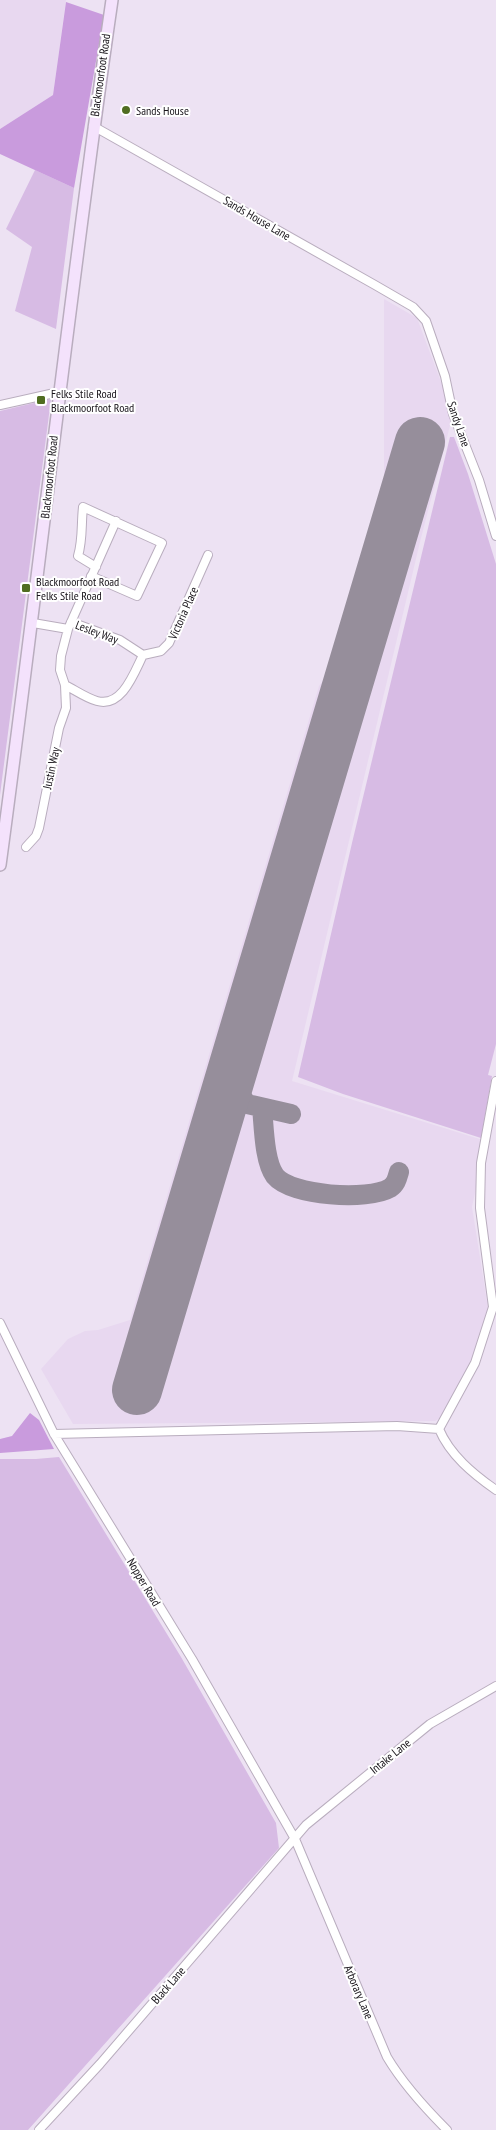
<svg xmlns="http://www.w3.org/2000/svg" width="496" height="2130" viewBox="0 0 496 2130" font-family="'PT Sans Narrow',sans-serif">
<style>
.built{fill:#e8d8f0}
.green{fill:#d7bbe4}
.forest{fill:#c99bdd}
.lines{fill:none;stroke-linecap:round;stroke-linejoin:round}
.taxiway{stroke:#968e9b;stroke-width:20}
.runway{stroke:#968e9b;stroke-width:50}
.street-casing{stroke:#b9adbe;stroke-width:10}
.secondary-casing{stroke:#b9adbe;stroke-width:14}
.street{stroke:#fff;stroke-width:8}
.secondary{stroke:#f4e2fc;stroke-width:11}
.poi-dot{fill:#506d21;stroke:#fff;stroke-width:2}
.labels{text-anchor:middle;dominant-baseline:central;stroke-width:4;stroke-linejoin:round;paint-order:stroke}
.street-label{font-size:12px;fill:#18141a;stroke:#fff}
.poi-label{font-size:12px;fill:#18141a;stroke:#fff;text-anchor:start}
</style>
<rect width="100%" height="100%" fill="#ede2f3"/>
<path class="built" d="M 0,0 L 66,0 L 53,95 L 0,129 Z
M 384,299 L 417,318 L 453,414 L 420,542 L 292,1081 L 486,1141 L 472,1207 L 488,1308 L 471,1362 L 444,1416 L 435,1421 L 73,1424 L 41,1369 L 68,1339 L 85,1331 L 98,1330 L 130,1320 L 319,686 L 333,668 L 384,484 Z"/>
<path class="green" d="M 35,170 L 74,188 L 56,329 L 15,311 L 32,247 L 6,229 Z
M 51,399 L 0,795 L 0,411 Z
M 450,437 L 454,437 L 468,474 L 496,564 L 496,1044 L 488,1075 L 492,1076 L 481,1138 L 343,1094 L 298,1077 L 352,843 Z
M 59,1457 L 181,1657 L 276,1823 L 279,1848 L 28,2130 L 0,2130 L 0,1459 L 36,1459 Z"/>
<path class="forest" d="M 66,2 L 104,15 L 74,188 L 0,154 L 0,129 L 53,95 Z
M 30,1413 L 39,1420 L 54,1449 L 0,1453 L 0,1439 L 12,1436 Z"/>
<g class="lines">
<path class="taxiway" d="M 235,1062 L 240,1095 L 247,1104 L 291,1114
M 262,1108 C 264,1126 264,1161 275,1176 C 291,1196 368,1201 390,1188 C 396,1184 397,1179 399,1172"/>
<path class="runway" d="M 137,1390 L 420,442"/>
<defs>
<path id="street" d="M 93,126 L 375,285 L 413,307 L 426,321 L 445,376 L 453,414 L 479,480 L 496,536
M 0,405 L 59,392
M 91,576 L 137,596 L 162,543 L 83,507 C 81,525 83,539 78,556 L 96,567
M 71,622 L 120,640 L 143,655
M 33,623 L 68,629
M 143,655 L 161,651 L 169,643 L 208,555
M 65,685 C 75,690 86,698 97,701 C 122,708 134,673 143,655
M 26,847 L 36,836 L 39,828 L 59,728 L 66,708 L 65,685 L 60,670 L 61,656 L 68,629 L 116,521
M 0,1323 L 54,1434 L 192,1659 L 295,1839 L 387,2057 C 403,2084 425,2108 447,2130
M 439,1429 L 475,1363 L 493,1307 L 480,1208 L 481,1163 L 496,1081
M 439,1429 C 450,1455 473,1474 496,1490
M 54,1434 L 397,1426 L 439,1429
M 39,2130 L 100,2064 L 306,1825 L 430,1724 L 496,1686"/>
<path id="secondary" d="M 0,865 C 39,577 70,288 112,0"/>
</defs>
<use href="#street" class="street-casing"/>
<use href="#secondary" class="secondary-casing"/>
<use href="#street" class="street"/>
<use href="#secondary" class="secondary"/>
</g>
<g class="poi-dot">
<circle cx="126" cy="110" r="5"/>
<rect x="36" y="395" width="10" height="10" rx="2.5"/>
<rect x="21" y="583" width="10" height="10" rx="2.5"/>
</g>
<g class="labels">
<g class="street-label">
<text transform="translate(100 75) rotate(-82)">Blackmoorfoot Road</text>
<text transform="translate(257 218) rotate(30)">Sands House Lane</text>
<text transform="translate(459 424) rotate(71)">Sandy Lane</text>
<text transform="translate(49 477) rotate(-84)">Blackmoorfoot Road</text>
<text transform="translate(183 613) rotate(-66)">Victoria Place</text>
<text transform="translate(97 632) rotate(21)">Lesley Way</text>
<text transform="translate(51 768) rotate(-78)">Justin Way</text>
<text transform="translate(144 1582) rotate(59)">Nopper Road</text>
<text transform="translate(390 1756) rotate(-39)">Intake Lane</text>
<text transform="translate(168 1985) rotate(-49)">Black Lane</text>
<text transform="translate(359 1992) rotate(67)">Arborary Lane</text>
</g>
<g class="poi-label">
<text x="136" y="110">Sands House</text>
<text x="51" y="393">Felks Stile Road<tspan x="51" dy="14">Blackmoorfoot Road</tspan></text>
<text x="36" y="581">Blackmoorfoot Road<tspan x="36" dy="14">Felks Stile Road</tspan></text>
</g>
</g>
</svg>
